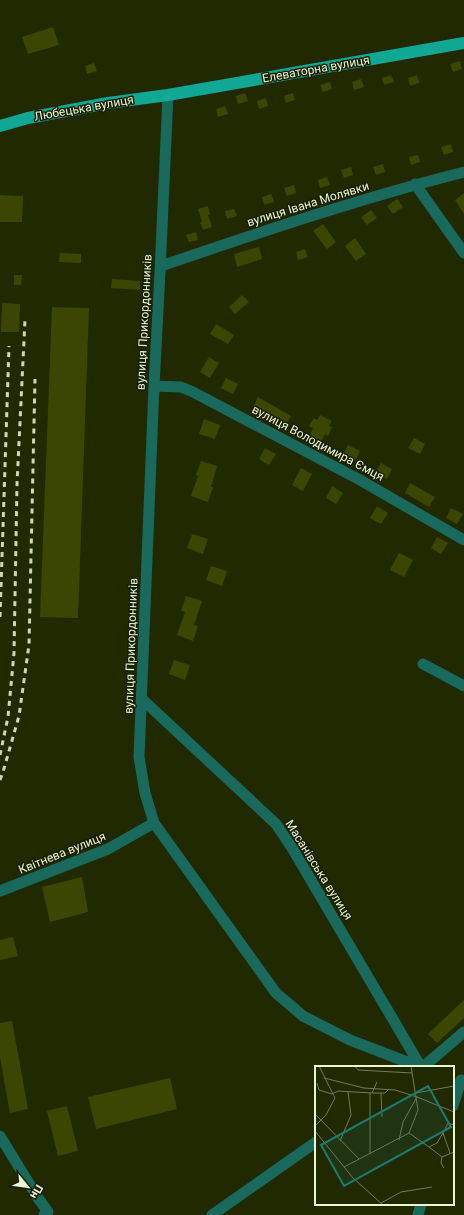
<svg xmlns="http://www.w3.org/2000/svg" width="464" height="1215" viewBox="0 0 464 1215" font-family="Roboto,sans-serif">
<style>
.building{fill:#3b4701}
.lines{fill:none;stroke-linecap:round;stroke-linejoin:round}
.minor{stroke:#19695d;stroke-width:11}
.major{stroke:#10a794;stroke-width:12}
.rail{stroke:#ced9b2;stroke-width:3;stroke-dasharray:5 5;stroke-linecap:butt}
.labels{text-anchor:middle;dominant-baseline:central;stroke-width:3;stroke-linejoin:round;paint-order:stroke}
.street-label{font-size:12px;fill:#ebf7d0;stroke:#191f07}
.inset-road{fill:none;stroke:#727b54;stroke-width:1}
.view{fill:#1a7c73;fill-opacity:0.15;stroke:#1a7c73;stroke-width:2}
.inset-edge{fill:none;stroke:#ebf7d0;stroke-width:2}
</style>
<rect width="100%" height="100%" fill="#212901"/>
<path class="building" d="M 53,27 L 59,45 L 28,54 L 22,37 Z
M 460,61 L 462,69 L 453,72 L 450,64 Z
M 94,63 L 97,71 L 87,74 L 85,66 Z
M 391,75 L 394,82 L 384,85 L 382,78 Z
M 417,75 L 419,83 L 410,86 L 408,78 Z
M 361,79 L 364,87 L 354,90 L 352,82 Z
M 330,82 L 332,89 L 323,92 L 320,85 Z
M 245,93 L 248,101 L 238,104 L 236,96 Z
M 293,93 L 295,100 L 286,103 L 284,96 Z
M 266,98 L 268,106 L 259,109 L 257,101 Z
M 225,106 L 228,114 L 218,117 L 216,109 Z
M 451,144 L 453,152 L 444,155 L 441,147 Z
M 418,155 L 420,162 L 411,165 L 409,157 Z
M 383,164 L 385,172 L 376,175 L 373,167 Z
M 351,167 L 353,175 L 344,178 L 341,170 Z
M 327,177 L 330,185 L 320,188 L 318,180 Z
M 294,185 L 296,193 L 287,196 L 284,188 Z
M 464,193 L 464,214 L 455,200 Z
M 271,194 L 274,202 L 264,205 L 262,197 Z
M 0,195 L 23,196 L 22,222 L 0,222 Z
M 397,199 L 403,207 L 393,214 L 387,206 Z
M 208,206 L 210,214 L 208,215 L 212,227 L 203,230 L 200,222 L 202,222 L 198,209 Z
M 234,209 L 237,216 L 227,219 L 225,211 Z
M 371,210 L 377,218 L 367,225 L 361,217 Z
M 323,224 L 336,242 L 327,249 L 313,231 Z
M 196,232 L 198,240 L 189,242 L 186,235 Z
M 355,238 L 366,254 L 356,261 L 345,246 Z
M 259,247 L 262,259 L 237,267 L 234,254 Z
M 305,249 L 308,257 L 298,260 L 296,252 Z
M 60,253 L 81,254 L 81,263 L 59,262 Z
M 14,275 L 22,275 L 21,285 L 14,285 Z
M 112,279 L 140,281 L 140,290 L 111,288 Z
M 242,295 L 249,302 L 235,314 L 229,307 Z
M 2,303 L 20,304 L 19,332 L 1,332 Z
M 52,307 L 89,308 L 78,618 L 40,617 Z
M 216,324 L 234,335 L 228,344 L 210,334 Z
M 209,357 L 219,363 L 210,378 L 200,372 Z
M 226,378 L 238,384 L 233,394 L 221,388 Z
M 258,397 L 291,416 L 285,426 L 253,407 Z
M 320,415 L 332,421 L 329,426 L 332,427 L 328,436 L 325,434 L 320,443 L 309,437 L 313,428 L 309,426 L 314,418 L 317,420 Z
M 204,419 L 220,425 L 215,439 L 199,434 Z
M 414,438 L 425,444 L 420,454 L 408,448 Z
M 348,445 L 360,451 L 355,461 L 343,455 Z
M 265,448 L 276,454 L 269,465 L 259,459 Z
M 201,461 L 217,466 L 211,487 L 213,487 L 208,502 L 191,496 L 198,476 L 196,475 Z
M 381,463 L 392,469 L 387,479 L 375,473 Z
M 301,468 L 312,474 L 303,491 L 292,485 Z
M 410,483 L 435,497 L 429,507 L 405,493 Z
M 332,486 L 343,493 L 336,504 L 326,498 Z
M 377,506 L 388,513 L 381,524 L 370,518 Z
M 451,508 L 463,514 L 457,524 L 446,518 Z
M 192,534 L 208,539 L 203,554 L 187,548 Z
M 437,537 L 448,543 L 441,554 L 431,548 Z
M 399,553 L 413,560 L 404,577 L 390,570 Z
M 211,566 L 227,571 L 222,586 L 206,580 Z
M 186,596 L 202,601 L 194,625 L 198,626 L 193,641 L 177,635 L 185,612 L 181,611 Z
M 174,660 L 190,665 L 185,680 L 169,674 Z
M 82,877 L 88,912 L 50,922 L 42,887 Z
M 13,937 L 18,956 L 0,960 L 0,940 Z
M 464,1000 L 464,1018 L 437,1043 L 428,1034 Z
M 12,1021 L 28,1109 L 10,1113 L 0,1058 L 0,1023 Z
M 170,1078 L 177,1109 L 96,1129 L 88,1097 Z
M 67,1106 L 78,1151 L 58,1156 L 47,1111 Z"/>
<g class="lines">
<path class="minor" d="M 168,95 L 160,272 L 154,386 L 139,757 L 145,793 L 154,823 L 276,993 L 303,1016 L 350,1040 L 420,1067
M 415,184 L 464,253
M 161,266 C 261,232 361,198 464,172
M 154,386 L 181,387 L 193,392 L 360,480 L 464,540
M 423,664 L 464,686
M 142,699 L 276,824 L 292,848 L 421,1067
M 0,891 L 108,849 L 154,823
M 423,1067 L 464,1032
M 453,1106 L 461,1080
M 0,1136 L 38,1198 L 48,1212 L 44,1215
M 212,1215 L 316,1142
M 418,1215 L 421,1204"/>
<path class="major" d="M 0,126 L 28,118 L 108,103 L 168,95 L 464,43"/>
<path class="rail" d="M 0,617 L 9,346
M 0,755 L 8,717 L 14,653 L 17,484 L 25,320
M 0,780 L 3,772 L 19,716 L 29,645 L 35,379"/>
</g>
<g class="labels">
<g class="street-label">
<text transform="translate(316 69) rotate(-10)">Елеваторна вулиця</text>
<text transform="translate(84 108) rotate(-10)">Любецька вулиця</text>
<text transform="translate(308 204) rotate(-17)">вулиця Івана Молявки</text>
<text transform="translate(144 322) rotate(-87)">вулиця Прикордонників</text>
<text transform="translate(318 443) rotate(28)">вулиця Володимира Ємця</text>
<text transform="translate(131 646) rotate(-88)">вулиця Прикордонників</text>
<text transform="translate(62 853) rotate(-22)">Квітнева вулиця</text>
<text transform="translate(319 870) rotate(58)">Масанівська вулиця</text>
</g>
</g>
<g transform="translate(315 1066)">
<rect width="139" height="139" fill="#212901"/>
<path class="inset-road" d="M 40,0 L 43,4 L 97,7M 9,12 L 49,22 L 80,24 L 102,31 L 88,56 L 84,74M 2,17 L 4,24 L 17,28 L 23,25 L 57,27 L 62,16M 55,27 L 55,88M 57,27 L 70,27 L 74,23M 66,27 L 67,51M 101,27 L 139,20M 102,31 L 139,46M 0,48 L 44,93M 0,60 L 11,49 L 20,32 L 4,0M 0,65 L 38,112 L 68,139M 94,67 L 114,81 L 122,77 L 128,67M 25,75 L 36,49 L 33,26M 114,81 L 127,91M 135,87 L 128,67 L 133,57 L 139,59M 29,101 L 94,67 L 103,44 L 96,0M 129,102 L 126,97 L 127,91 L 139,86M 66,137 L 86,126 L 117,121"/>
<path class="view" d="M 113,20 L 136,61 L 29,120 L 6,79 Z"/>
<rect width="139" height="139" class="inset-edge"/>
</g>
<g transform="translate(28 1187) rotate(119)" stroke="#191f07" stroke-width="3" paint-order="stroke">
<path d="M0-3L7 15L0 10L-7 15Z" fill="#ebf7d0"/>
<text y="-6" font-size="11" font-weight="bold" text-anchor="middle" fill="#ebf7d0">Пн</text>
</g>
</svg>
